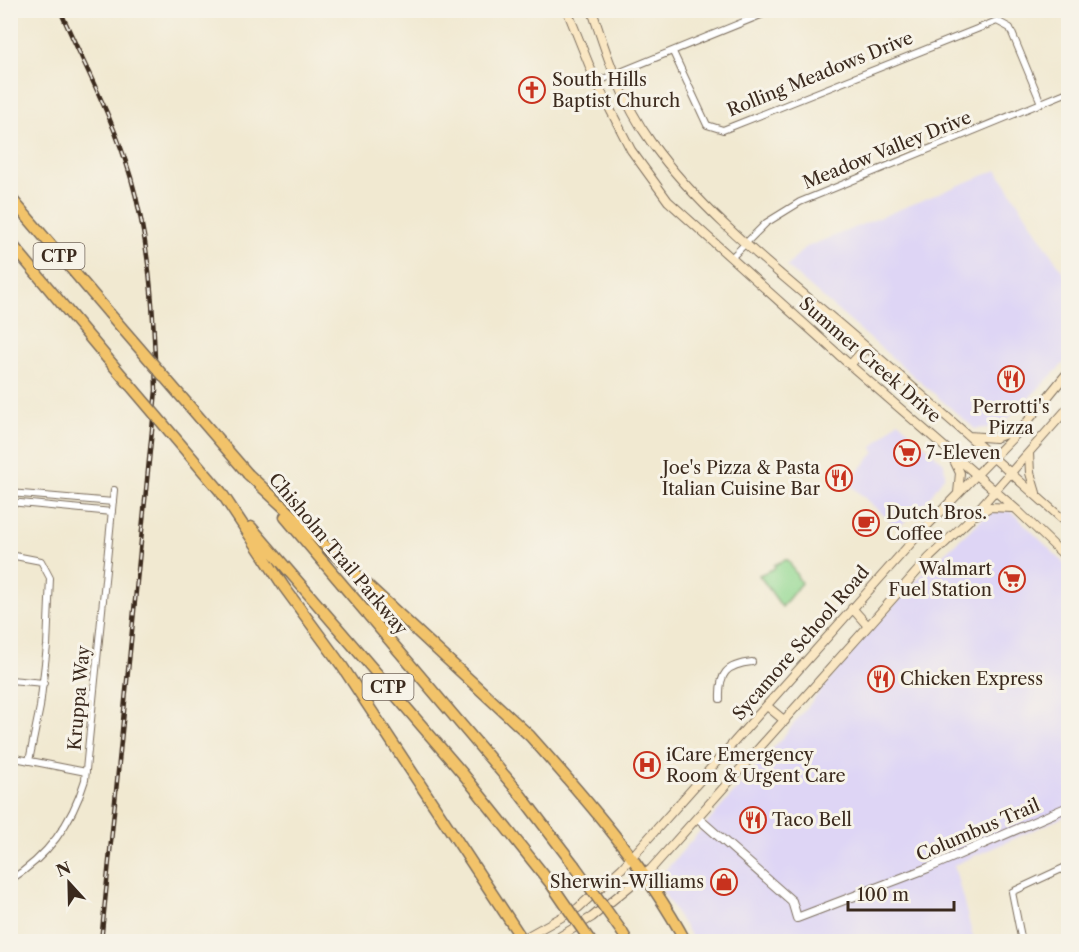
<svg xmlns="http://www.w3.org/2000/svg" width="1079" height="952" viewBox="0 0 1079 952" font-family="'Libre Caslon Text',serif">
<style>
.built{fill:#ded5f5}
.green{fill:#93d891;stroke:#678158;stroke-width:1.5}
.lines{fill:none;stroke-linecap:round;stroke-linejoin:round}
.minor-casing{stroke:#7b6d5d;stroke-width:8}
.tertiary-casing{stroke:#7b6d5d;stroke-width:10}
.secondary-casing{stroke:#7b6d5d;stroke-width:10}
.motorway-casing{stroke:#7b6d5d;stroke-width:13}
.minor{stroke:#fff;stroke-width:6}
.tertiary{stroke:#fff;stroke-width:8}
.secondary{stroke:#fae7c3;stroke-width:8}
.motorway{stroke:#f2c36a;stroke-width:10}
.rail-casing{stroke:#3b2a1e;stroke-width:4.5}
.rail{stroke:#f7f3e8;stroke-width:2;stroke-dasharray:7;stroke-linecap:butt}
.motorway-bridge-casing{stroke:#7b6d5d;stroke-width:13;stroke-linecap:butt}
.motorway-bridge{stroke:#f2c36a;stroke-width:10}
.labels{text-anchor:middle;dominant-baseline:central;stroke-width:6;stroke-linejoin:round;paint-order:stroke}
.shield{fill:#f7f3e8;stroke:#73665b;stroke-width:1.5}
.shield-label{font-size:16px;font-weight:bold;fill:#3b2a1e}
.street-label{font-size:18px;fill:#3b2a1e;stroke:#f7f3e8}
.poi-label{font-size:18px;fill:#3b2a1e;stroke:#f7f3e8;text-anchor:start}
</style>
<rect width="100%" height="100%" fill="#f7f3e8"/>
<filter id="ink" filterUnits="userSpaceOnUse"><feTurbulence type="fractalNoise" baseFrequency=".0167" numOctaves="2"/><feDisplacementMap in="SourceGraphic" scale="12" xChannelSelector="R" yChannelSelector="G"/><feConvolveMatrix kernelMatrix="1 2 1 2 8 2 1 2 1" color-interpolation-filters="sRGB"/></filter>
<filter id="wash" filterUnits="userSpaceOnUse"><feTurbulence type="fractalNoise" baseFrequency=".008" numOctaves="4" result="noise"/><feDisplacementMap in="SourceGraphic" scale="24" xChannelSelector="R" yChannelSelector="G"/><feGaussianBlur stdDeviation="1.35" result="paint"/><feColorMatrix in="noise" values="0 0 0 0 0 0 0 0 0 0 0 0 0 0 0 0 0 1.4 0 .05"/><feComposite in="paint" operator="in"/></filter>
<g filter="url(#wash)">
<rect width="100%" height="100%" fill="#f1e9d1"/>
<path class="built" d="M 997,170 L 1068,280 L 1068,359 L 1000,427 L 975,429 L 787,267 L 804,248 Z
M 898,421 L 944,463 L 945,475 L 929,498 L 898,528 L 848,483 L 875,452 L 872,448 Z
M 999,510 L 1012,512 L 1068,567 L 1068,815 L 954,865 L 974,941 L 694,941 L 656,881 L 783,737 L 859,644 L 929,567 L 989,513 Z"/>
<path class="green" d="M 785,560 L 788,560 L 801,583 L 782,607 L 759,575 L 775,568 L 774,565 Z"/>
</g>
<g filter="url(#ink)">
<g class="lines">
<defs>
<path id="minor" d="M 673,52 L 707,125 L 723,130 L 997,21 L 1010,28 L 1041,103
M 596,82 L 773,10
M 731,258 L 766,223 L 800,202 L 1068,92
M 10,493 L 113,502
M 10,502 L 112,512
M 10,555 L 41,561 L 50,578 L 47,646 L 40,707 L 29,761
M 10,680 L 44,683
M 720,699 C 719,673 726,665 752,662
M 10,757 L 86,772
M 10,880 C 49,856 72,823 85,780 L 114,490
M 1022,942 L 1012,892 L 1068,866"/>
<path id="tertiary" d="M 698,818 L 792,901 L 797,918 L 928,868 L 1068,807"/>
<path id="secondary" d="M 567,10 L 596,82 L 631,150 L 668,201 L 850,365 L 1017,510 L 1068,559
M 592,10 C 607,57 622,102 651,142 C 703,214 776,270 843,327 C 919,392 994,458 1068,524
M 850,365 L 866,347
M 969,436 L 995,438 L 1017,430
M 1029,453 L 1030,473 L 1036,493
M 951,454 L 960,473 L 958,493
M 976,515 L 990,507 L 1012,508
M 852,608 L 868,626
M 767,706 L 785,721
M 517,942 L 578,908 L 622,868 L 919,534 L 1023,427 L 1068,372
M 551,942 L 592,917 L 651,869 L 929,558 L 969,520 L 1068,408"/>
<path id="motorway" d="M 10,197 L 109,313
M 10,242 L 107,358
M 248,474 L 530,736 C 586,799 645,866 686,942
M 221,492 L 284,587 L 342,666 L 524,942
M 285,517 L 516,789 L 574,865
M 251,527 L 464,775 L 551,884
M 622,932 L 628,942"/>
</defs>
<use href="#minor" class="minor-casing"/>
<use href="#tertiary" class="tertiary-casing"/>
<use href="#secondary" class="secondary-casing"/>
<use href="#motorway" class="motorway-casing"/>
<use href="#minor" class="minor"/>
<use href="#tertiary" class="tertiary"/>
<use href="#secondary" class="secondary"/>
<use href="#motorway" class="motorway"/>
<defs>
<path id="rail" d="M 60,10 C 84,65 114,120 131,178 C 151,248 154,318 156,390 L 101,942"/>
</defs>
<use href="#rail" class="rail-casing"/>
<use href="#rail" class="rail"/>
<defs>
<path id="motorway-bridge" d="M 109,313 L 248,474
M 107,358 L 221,492
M 574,865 L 622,932
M 551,884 L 591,942"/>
</defs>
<use href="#motorway-bridge" class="motorway-bridge-casing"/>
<use href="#motorway-bridge" class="motorway-bridge"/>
</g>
</g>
<defs>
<symbol id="church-ring" viewBox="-11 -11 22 22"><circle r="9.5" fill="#f7f3e8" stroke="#c8321e" stroke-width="1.5"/><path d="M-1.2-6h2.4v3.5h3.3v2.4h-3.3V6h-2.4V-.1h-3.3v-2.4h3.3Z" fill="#c8321e"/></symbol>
<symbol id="restaurant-ring" viewBox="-11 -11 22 22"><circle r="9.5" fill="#f7f3e8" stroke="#c8321e" stroke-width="1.5"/><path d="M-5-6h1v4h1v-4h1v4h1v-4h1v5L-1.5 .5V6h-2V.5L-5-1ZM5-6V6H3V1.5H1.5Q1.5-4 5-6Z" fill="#c8321e"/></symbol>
<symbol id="supermarket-ring" viewBox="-11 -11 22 22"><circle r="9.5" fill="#f7f3e8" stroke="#c8321e" stroke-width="1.5"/><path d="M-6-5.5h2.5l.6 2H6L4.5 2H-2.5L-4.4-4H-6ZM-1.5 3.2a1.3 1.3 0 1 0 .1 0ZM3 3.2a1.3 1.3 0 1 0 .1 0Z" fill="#c8321e"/></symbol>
<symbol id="cafe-ring" viewBox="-11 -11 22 22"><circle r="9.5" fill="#f7f3e8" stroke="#c8321e" stroke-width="1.5"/><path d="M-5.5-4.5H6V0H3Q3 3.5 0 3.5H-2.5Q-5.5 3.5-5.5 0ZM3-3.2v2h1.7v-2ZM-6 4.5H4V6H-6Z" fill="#c8321e"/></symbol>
<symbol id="hospital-ring" viewBox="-11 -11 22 22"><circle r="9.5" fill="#f7f3e8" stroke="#c8321e" stroke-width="1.5"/><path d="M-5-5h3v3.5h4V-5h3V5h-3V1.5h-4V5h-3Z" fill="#c8321e"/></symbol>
<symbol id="shop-ring" viewBox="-11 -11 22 22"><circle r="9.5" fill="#f7f3e8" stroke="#c8321e" stroke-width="1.5"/><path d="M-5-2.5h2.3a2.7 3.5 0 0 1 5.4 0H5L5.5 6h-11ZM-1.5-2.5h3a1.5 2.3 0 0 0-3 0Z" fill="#c8321e"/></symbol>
</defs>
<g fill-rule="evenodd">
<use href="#church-ring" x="517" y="75" width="30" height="30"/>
<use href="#restaurant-ring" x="996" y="364" width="30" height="30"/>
<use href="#supermarket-ring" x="892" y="438" width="30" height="30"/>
<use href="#restaurant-ring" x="824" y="463" width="30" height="30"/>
<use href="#cafe-ring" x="851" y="508" width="30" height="30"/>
<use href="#supermarket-ring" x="997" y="564" width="30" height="30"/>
<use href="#restaurant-ring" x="866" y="664" width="30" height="30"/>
<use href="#hospital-ring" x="632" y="750" width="30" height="30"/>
<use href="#restaurant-ring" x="738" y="805" width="30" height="30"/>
<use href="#shop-ring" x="709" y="867" width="30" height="30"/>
</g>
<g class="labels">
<g class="shield">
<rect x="33.5" y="243" width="51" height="26" rx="4.5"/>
<rect x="362.5" y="674" width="51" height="26" rx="4.5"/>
</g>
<g class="shield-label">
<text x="59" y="256">CTP</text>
<text x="388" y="687">CTP</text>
</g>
<g class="street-label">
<text transform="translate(820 74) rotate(-22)">Rolling Meadows Drive</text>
<text transform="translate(887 150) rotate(-22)">Meadow Valley Drive</text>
<text transform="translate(870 360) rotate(41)">Summer Creek Drive</text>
<text transform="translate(338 554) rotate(50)">Chisholm Trail Parkway</text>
<text transform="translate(801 643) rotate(-49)">Sycamore School Road</text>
<text transform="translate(79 698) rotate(-85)">Kruppa Way</text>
<text transform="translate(978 830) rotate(-23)">Columbus Trail</text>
</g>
<g class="poi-label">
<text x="552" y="80">South Hills<tspan x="552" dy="21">Baptist Church</tspan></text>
<text x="1011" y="407" text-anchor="middle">Perrotti's<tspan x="1011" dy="21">Pizza</tspan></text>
<text x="926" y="453">7-Eleven</text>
<text x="820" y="468" text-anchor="end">Joe's Pizza &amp; Pasta<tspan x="820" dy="21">Italian Cuisine Bar</tspan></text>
<text x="886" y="513">Dutch Bros.<tspan x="886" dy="21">Coffee</tspan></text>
<text x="992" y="569" text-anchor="end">Walmart<tspan x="992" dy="21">Fuel Station</tspan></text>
<text x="900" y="679">Chicken Express</text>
<text x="666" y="755">iCare Emergency<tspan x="666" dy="21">Room &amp; Urgent Care</tspan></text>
<text x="772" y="820">Taco Bell</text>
<text x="704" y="882" text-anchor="end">Sherwin-Williams</text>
</g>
</g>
<rect width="1079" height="952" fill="none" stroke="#f7f3e8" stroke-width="36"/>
<g transform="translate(69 883) rotate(338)" stroke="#f7f3e8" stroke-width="4.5" paint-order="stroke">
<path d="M0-4.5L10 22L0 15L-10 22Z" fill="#3b2a1e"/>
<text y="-9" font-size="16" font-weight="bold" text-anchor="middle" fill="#3b2a1e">N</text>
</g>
<path d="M848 901v9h106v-9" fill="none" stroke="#3b2a1e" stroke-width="3"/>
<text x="857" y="901" font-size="18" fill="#3b2a1e" stroke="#f7f3e8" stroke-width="4.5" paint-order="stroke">100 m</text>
</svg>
